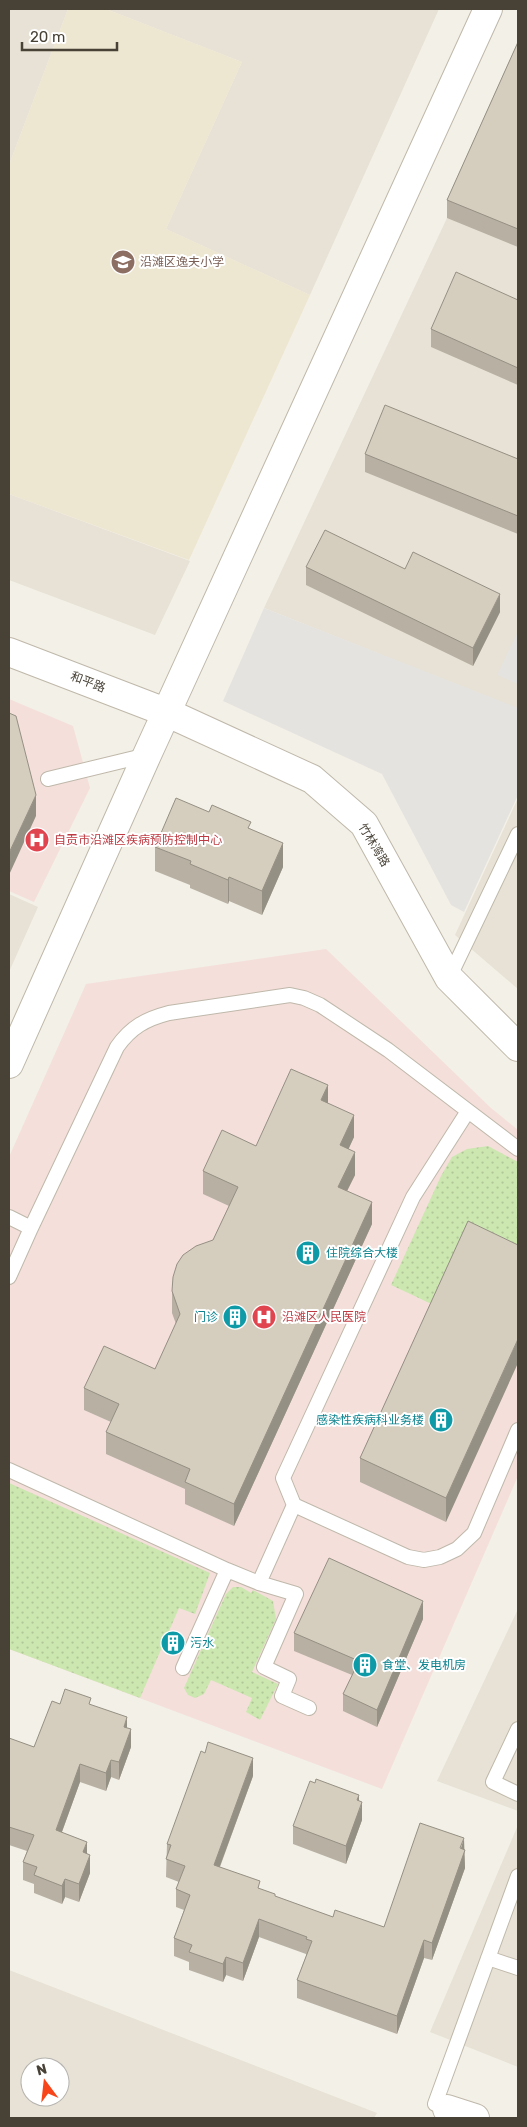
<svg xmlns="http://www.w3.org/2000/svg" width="527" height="2127" viewBox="0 0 527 2127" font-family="Rubik,'Noto Sans SC',sans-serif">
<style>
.residential{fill:#e7e2d5;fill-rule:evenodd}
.education{fill:#ede6d1}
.medical{fill:#f4dfdb}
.grass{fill:url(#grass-dots)}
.parking{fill:#e5e3df}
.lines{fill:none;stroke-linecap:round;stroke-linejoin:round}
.service-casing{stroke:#bfb8aa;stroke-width:16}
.minor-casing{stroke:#bfb8aa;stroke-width:30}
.service{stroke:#fff;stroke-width:14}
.minor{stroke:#fff;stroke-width:28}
.wall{fill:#b7b0a3}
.shaded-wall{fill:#959084}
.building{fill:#d5cdbd;stroke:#959084}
.labels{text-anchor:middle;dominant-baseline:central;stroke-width:4;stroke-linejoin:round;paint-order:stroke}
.education-label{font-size:12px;fill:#785e54;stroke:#fff;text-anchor:start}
.street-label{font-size:12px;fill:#474136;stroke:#fff}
.health-label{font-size:12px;fill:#be3a42;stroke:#fff;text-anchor:start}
.culture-label{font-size:12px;fill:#0d838f;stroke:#fff;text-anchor:start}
</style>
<defs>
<pattern id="grass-dots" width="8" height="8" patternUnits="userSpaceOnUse" patternTransform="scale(1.25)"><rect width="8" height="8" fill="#cce7b0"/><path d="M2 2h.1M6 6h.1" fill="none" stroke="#b1c798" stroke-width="1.8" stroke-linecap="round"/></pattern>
</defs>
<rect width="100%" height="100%" fill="#f3f0e7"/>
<path class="residential" d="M 9,9 L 68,9 L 9,165 Z
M 106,9 L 439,9 L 310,295 L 166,229 L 242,62 Z
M 518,60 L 518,709 L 264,608 L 447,218 Z
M 9,494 L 190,561 L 155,635 L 9,580 Z
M 518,798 L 518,989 L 455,935 Z
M 9,894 L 38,907 L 9,972 Z
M 518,1609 L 518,1811 L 437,1781 Z
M 518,1825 L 518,2067 L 430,2032 Z
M 9,1970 L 377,2113 L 374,2118 L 9,2118 ZM 30,2067 L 60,2067 L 60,2097 L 30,2097 Z"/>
<path class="education" d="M 68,9 L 106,9 L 242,62 L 166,229 L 310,295 L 189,560 L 9,494 L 9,165 Z"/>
<path class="medical" d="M 9,699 L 73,726 L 90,788 L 34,902 L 9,891 Z
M 326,949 L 491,1108 L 518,1130 L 518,1476 L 382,1789 L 9,1649 L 9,1157 L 86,984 Z"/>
<path class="grass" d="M 488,1146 L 518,1162 L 518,1267 L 440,1308 L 391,1285 L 441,1176 L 452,1157 L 467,1149 Z
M 9,1483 L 210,1573 L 195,1614 L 179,1608 L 140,1698 L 9,1649 Z
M 233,1587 L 241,1587 L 251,1593 L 253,1590 L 273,1601 L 276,1619 L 252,1672 L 278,1684 L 260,1720 L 246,1712 L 252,1698 L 211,1680 L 204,1694 L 195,1698 L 188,1695 L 184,1688 L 226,1594 Z"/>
<path class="parking" d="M 264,608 L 518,708 L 518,795 L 464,912 L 451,905 L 382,774 L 223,701 Z
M 518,631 L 518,684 L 497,675 Z"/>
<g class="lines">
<defs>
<path id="service" d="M 48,779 L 147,755
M 449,978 L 518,834
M 468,1111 L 413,1197 L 283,1478 L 294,1505 L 408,1557 L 424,1560 L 440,1557 L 457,1549 L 474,1533 L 518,1430
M 9,1217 L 31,1228 L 117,1047 C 131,1027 146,1019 169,1013 L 290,995 L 304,998 L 320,1005 L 388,1050 L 518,1149
M 9,1277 L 31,1228
M 9,1470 L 227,1570 L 259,1583 L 296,1594 L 264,1667 L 289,1679 L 282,1696 L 309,1708
M 259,1583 L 294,1505
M 183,1668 L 227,1570
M 518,1729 L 493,1782 L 518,1794
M 488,1958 L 518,1968
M 435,2104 L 518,1876"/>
<path id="minor" d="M 9,652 L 168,713 L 312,779 L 364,824 L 449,978 L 518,1047
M 9,1064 L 147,755 L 488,9
M 447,2109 L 475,2118"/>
</defs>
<use href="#service" class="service-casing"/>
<use href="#minor" class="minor-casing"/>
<use href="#service" class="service"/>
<use href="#minor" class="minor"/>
</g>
<path class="wall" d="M 518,42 L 518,247 L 447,218 L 447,200 Z
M 518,300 L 518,385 L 431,347 L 431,329 Z
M 365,454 L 518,459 L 518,534 L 365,472 Z
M 306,567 L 405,569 L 500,612 L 473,666 L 306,585 Z
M 209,812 L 251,829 L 283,867 L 262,915 L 229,901 L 228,904 L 190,888 L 190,885 L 155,871 L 155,847 Z
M 328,1103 L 354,1137 L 348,1149 L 355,1175 L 347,1191 L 372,1224 L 234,1526 L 185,1504 L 185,1489 L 106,1454 L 106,1432 L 111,1422 L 84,1410 L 84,1388 L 155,1369 L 176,1324 L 172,1313 L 172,1291 L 213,1240 L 229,1206 L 203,1194 L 203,1171 L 256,1146 Z
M 468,1221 L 446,1522 L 360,1482 L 360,1458 Z
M 423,1619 L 377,1727 L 343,1711 L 343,1694 L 352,1675 L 294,1651 L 294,1633 Z
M 60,1704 L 91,1705 L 127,1728 L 131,1747 L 119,1780 L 111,1777 L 106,1791 L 80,1782 L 62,1832 L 87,1853 L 90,1873 L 79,1902 L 65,1897 L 62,1904 L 34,1893 L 34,1884 L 23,1880 L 23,1862 L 27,1851 L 9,1845 L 9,1739 L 34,1747 Z
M 253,1776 L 220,1867 L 275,1897 L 333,1917 L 384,1927 L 464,1849 L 465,1868 L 432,1960 L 424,1958 L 397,2034 L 297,1998 L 297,1980 L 306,1956 L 306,1954 L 259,1937 L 243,1981 L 226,1975 L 223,1982 L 189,1970 L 189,1962 L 174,1956 L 174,1938 L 184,1910 L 176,1907 L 176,1889 L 179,1882 L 166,1877 L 167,1844 Z
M 359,1801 L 362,1820 L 346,1864 L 293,1844 L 293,1826 Z"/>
<path class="shaded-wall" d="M 500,594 L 500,612 L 473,666 L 473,648 Z
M 36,795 L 36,816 L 9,875 L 9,853 Z
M 283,843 L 283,867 L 262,915 L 262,891 Z
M 229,877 L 229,901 L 228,904 L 228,880 Z
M 328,1085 L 328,1107 L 321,1100 Z
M 354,1115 L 354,1137 L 340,1168 L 340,1145 Z
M 355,1152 L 355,1175 L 338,1209 L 338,1187 Z
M 372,1202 L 372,1224 L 234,1526 L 234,1504 Z
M 518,1339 L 518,1363 L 446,1522 L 446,1498 Z
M 423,1601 L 423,1619 L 377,1727 L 377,1710 Z
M 127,1717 L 127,1735 L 124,1727 Z
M 131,1729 L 131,1747 L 119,1780 L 119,1762 Z
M 253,1758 L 253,1776 L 214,1882 L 214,1865 Z
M 111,1760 L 111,1777 L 106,1791 L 106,1773 Z
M 80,1764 L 80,1782 L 56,1848 L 56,1830 Z
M 359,1795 L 359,1812 L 362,1802 L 362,1820 L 346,1864 L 346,1846 L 357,1800 Z
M 464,1838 L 465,1868 L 432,1960 L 432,1943 Z
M 87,1842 L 87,1860 L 83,1852 Z
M 90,1855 L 90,1873 L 79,1902 L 79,1884 Z
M 65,1879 L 65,1897 L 62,1904 L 62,1886 Z
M 259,1919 L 259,1937 L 243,1981 L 243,1963 Z
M 424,1940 L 424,1958 L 397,2034 L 397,2016 Z
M 226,1957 L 226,1975 L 223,1982 L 223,1964 Z"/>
<path class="building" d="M 518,42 L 518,229 L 447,200 Z
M 456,272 L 518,300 L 518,368 L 431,329 Z
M 385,405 L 518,459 L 518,516 L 365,454 Z
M 325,530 L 405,569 L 413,552 L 500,594 L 473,648 L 306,567 Z
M 9,713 L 16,716 L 36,795 L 9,853 Z
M 176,798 L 209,812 L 212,805 L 251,822 L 248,828 L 283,843 L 262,891 L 229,877 L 228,880 L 190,864 L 191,861 L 155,847 Z
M 291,1069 L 328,1085 L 321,1100 L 354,1115 L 340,1145 L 355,1152 L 338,1187 L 372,1202 L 234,1504 L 185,1482 L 190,1469 L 106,1432 L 119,1404 L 84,1388 L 104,1346 L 155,1369 L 180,1314 L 172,1291 L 173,1277 L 177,1264 L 183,1255 L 196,1246 L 213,1240 L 238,1187 L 203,1171 L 222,1130 L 256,1146 Z
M 468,1221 L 518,1245 L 518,1339 L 446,1498 L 360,1458 Z
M 329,1558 L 423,1601 L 377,1710 L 343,1694 L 359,1661 L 294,1633 Z
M 65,1689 L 91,1698 L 89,1704 L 127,1717 L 124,1727 L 131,1729 L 119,1762 L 111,1760 L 106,1773 L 80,1764 L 56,1830 L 87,1842 L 83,1852 L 90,1855 L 79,1884 L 65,1879 L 62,1886 L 34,1875 L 37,1867 L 23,1862 L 34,1835 L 9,1827 L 9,1738 L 34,1747 L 52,1701 L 60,1704 Z
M 208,1742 L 253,1758 L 214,1865 L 260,1881 L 258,1888 L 275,1894 L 275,1896 L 333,1917 L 335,1910 L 384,1927 L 420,1823 L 464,1838 L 460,1848 L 465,1850 L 432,1943 L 424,1940 L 397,2016 L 297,1980 L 312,1941 L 306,1939 L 307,1937 L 259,1919 L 243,1963 L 226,1957 L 223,1964 L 189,1952 L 192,1945 L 174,1938 L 190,1895 L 176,1889 L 185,1866 L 166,1859 L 171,1845 L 167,1844 L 201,1751 L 205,1753 Z
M 316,1779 L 359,1795 L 357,1800 L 362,1802 L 346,1846 L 293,1826 L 310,1781 L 315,1783 Z"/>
<defs>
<symbol id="school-disc" viewBox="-11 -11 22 22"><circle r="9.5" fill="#8d6e63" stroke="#fff"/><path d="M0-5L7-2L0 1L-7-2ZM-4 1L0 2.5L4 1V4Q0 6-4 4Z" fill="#fff"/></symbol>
<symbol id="hospital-disc" viewBox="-11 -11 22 22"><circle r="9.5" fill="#e0444e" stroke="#fff"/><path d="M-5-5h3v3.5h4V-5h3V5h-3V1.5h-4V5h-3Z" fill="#fff"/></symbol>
<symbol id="building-disc" viewBox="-11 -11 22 22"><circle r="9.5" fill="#0f9aa8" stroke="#fff"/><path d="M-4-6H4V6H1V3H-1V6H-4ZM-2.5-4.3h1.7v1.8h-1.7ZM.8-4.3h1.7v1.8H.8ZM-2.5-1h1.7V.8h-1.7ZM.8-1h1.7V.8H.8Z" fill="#fff"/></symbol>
</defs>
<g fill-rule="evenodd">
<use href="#school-disc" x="109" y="248" width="28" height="28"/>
<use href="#hospital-disc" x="23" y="826" width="28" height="28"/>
<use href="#building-disc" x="294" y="1239" width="28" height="28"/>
<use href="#building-disc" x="221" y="1303" width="28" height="28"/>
<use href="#hospital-disc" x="250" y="1303" width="28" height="28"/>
<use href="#building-disc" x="427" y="1406" width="28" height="28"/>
<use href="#building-disc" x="159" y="1629" width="28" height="28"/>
<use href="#building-disc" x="351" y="1651" width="28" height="28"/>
</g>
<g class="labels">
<g class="education-label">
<text x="140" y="262">沿滩区逸夫小学</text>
</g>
<g class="street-label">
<text transform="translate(88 682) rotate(21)">和平路</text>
<text transform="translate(374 845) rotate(59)">竹林湾路</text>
</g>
<g class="health-label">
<text x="54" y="840">自贡市沿滩区疾病预防控制中心</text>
<text x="282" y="1317">沿滩区人民医院</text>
</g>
<g class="culture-label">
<text x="326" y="1253">住院综合大楼</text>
<text x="218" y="1317" text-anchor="end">门诊</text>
<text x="424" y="1420" text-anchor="end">感染性疾病科业务楼</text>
<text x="190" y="1643">污水</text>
<text x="382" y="1665">食堂、发电机房</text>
</g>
</g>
<rect width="527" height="2127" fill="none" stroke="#474136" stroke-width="20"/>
<g transform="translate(45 2082) rotate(345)"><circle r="24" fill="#ffffff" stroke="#b5b3af"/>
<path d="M0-4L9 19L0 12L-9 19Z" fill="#f8451a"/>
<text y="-8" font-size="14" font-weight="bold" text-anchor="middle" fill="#474136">N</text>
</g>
<path d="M22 42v8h95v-8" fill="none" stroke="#474136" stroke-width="2.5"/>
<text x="30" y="42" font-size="15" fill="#474136" stroke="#ffffff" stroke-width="4" paint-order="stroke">20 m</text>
</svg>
